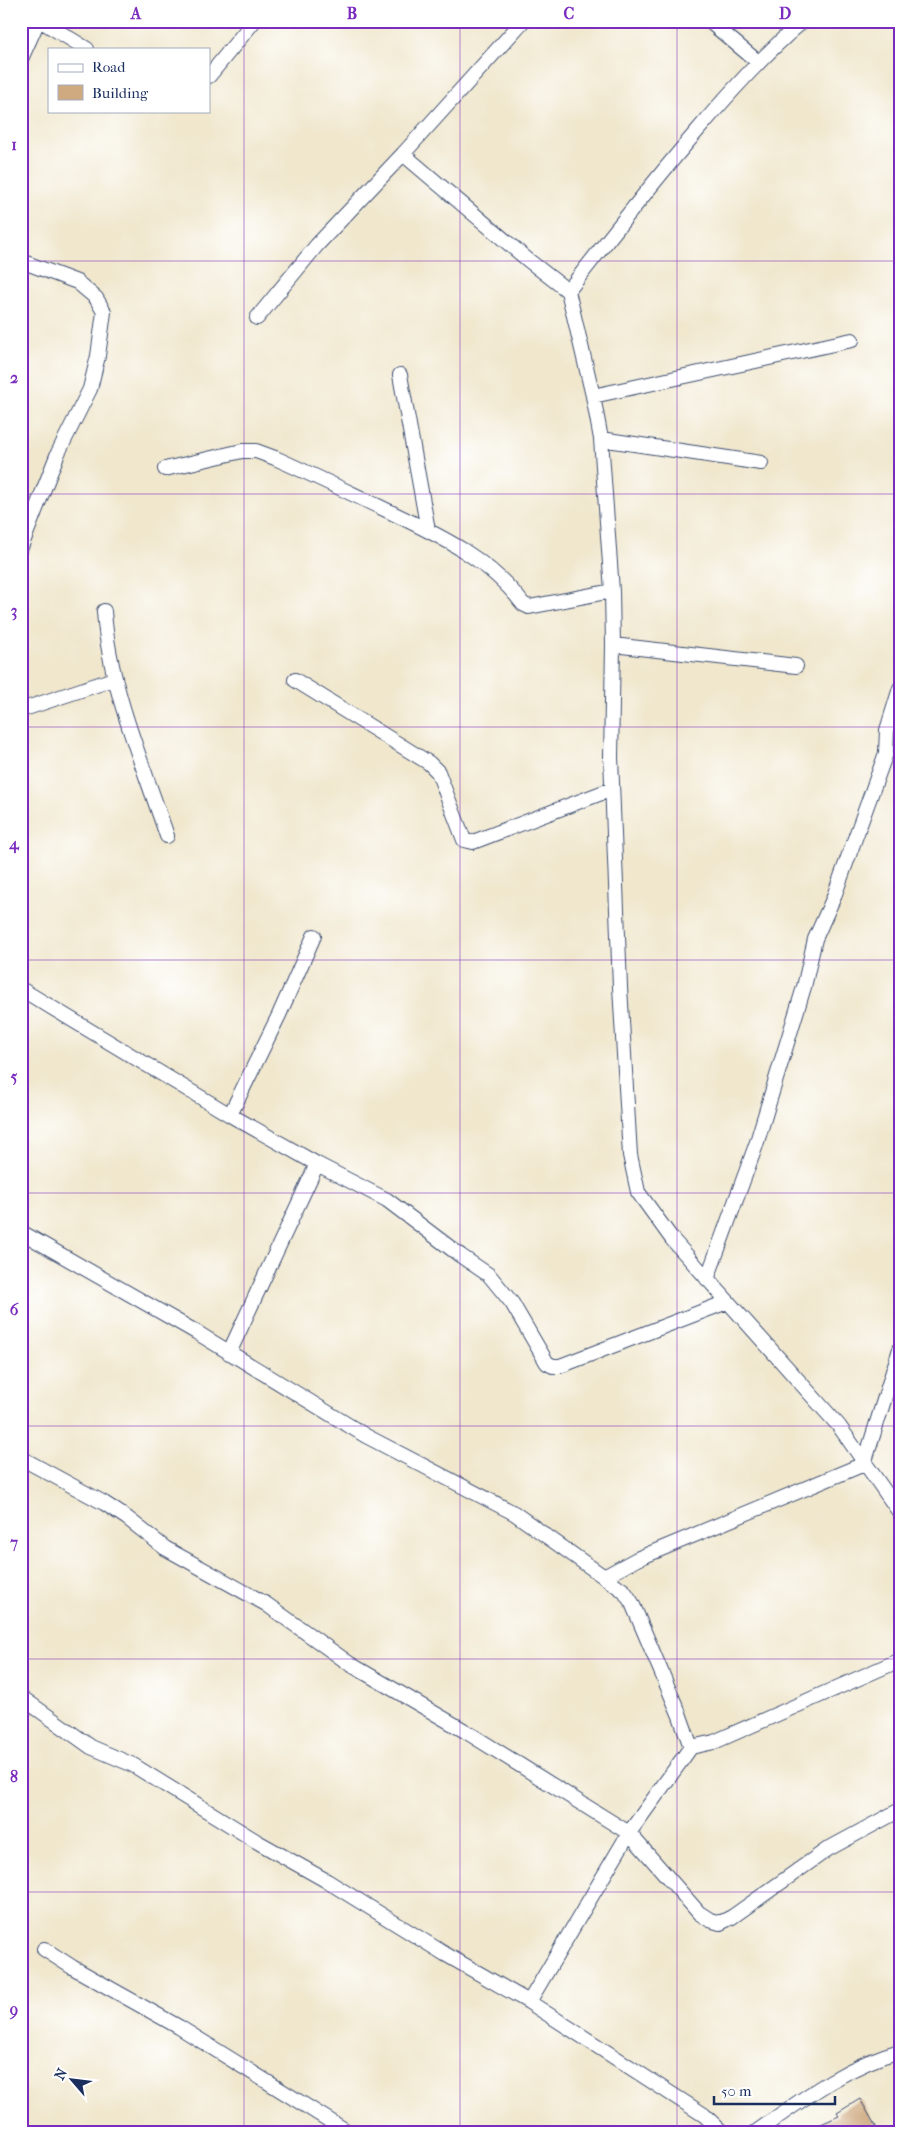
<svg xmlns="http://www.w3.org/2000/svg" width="921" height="2153" viewBox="0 0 921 2153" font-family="'IM FELL French Canon',serif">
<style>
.building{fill:#cfaa81}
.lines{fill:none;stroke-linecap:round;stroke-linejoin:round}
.street-casing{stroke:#3b4b6f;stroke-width:16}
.street{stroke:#fff;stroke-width:14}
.grid{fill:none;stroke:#7b2cbf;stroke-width:1;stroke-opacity:0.55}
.neatline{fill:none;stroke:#7b2cbf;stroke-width:2}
.grid-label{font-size:16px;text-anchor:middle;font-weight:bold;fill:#7b2cbf}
</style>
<rect width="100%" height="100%" fill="#fff"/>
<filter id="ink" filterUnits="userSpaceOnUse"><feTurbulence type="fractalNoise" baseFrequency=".02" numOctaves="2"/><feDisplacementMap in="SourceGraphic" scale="10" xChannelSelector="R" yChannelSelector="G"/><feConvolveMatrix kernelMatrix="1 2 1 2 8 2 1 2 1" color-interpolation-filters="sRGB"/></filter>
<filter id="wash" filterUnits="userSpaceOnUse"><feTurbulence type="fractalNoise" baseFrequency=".0096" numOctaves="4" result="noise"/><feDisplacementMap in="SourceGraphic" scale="20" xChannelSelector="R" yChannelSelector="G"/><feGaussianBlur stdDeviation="1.12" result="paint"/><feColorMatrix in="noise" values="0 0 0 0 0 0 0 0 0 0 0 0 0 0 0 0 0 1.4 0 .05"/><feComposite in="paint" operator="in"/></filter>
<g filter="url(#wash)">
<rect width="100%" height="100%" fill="#f0e7cd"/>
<g id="blocks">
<path class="building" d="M 860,2099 L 879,2132 L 803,2132 L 839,2116 L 837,2113 Z"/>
</g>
</g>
<g filter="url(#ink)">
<use href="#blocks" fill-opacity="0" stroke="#3b4b6f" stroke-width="1"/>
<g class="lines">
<defs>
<path id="street" d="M 41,21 L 87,49
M 709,21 L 758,62
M 21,59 L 38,21
M 209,76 L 254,21
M 403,154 L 528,260 L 568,291 L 593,396 L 601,439 L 612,591 L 613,645 L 611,757 L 620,987 L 630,1155 L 638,1192 L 672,1239 L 839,1426 L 900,1513
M 21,261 L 77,282 L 96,298 L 104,312 L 98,356 L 90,389 L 58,453 L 21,547
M 568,291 C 610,237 652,183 697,131 C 730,92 764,54 803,21
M 257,318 L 317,245 L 403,154 L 523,21
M 400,375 L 428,530
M 593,396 L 852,340
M 601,439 L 761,463
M 165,469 L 242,451 L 256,451 L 275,458 C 311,474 346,491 382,508 C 434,533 487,556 523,604 L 529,607 L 612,591
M 104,611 C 109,687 143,764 167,836
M 613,645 L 796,666
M 295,680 L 429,763 L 438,772 L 464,840 L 473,842 L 612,789
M 21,710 L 114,679
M 21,989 L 230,1115 L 317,1164 L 387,1200 L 461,1256 L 489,1275 L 512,1303 L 547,1363 L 553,1366 L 560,1366 L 727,1302
M 230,1115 L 279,1015 L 314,936
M 21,1232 L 196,1332 L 366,1436 L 514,1513 L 624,1591 L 632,1603 L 680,1716 L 691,1747
M 707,1279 L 756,1145 L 804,987 L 815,939 L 833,899 L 886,753 L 887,730 L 900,688
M 229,1353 L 317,1164
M 21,1458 L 104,1503 L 127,1518 L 165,1548 L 266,1604 L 350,1664 L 465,1731 L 629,1833 L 699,1913 L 710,1920 L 720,1923 L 732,1917 L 828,1849 L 900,1810
M 604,1577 L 637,1559 L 864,1464 L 900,1349
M 21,1697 L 91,1747 L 133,1765 L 256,1841 L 327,1881 L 445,1954 L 529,2002 L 704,2115 L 722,2132
M 44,1949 L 72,1967 L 179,2027 L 348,2132
M 529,2002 L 629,1833 L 691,1747 L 714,1742 L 900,1660
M 756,2132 C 800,2101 847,2065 900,2051"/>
</defs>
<use href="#street" class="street-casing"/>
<use href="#street" class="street"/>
</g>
</g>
<path class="grid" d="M 244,21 L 244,2132M 460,21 L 460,2132M 677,21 L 677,2132M 21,261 L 900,261M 21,494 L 900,494M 21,727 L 900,727M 21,960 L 900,960M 21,1193 L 900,1193M 21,1426 L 900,1426M 21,1659 L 900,1659M 21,1892 L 900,1892"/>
<rect width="921" height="2153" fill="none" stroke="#fff" stroke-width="55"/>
<rect x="48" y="48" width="162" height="65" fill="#ffffff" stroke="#a4acbf"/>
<rect x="58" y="64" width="25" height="8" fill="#ffffff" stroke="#a4acbf"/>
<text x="92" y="72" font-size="15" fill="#1b2f5e">Road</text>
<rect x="58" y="85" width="25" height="15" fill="#cfaa81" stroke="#a4acbf"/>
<text x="92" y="98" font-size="15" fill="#1b2f5e">Building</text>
<g transform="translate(72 2080) rotate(298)" stroke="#ffffff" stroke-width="4" paint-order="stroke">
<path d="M0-4L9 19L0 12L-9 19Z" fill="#1b2f5e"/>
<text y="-8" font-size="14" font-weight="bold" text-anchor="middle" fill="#1b2f5e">N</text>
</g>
<path d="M714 2096v8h121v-8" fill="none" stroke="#1b2f5e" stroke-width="2.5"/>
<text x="721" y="2096" font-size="15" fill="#1b2f5e" stroke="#ffffff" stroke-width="4" paint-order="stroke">50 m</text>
<rect x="28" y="28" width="866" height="2098" class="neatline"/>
<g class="grid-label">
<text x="136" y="19">A</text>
<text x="352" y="19">B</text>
<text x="569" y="19">C</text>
<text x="785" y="19">D</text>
<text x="14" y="150">1</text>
<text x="14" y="383">2</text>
<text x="14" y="616">3</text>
<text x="14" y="849">4</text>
<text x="14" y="1082">5</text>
<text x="14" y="1315">6</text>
<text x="14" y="1548">7</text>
<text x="14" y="1782">8</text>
<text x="14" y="2015">9</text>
</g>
</svg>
